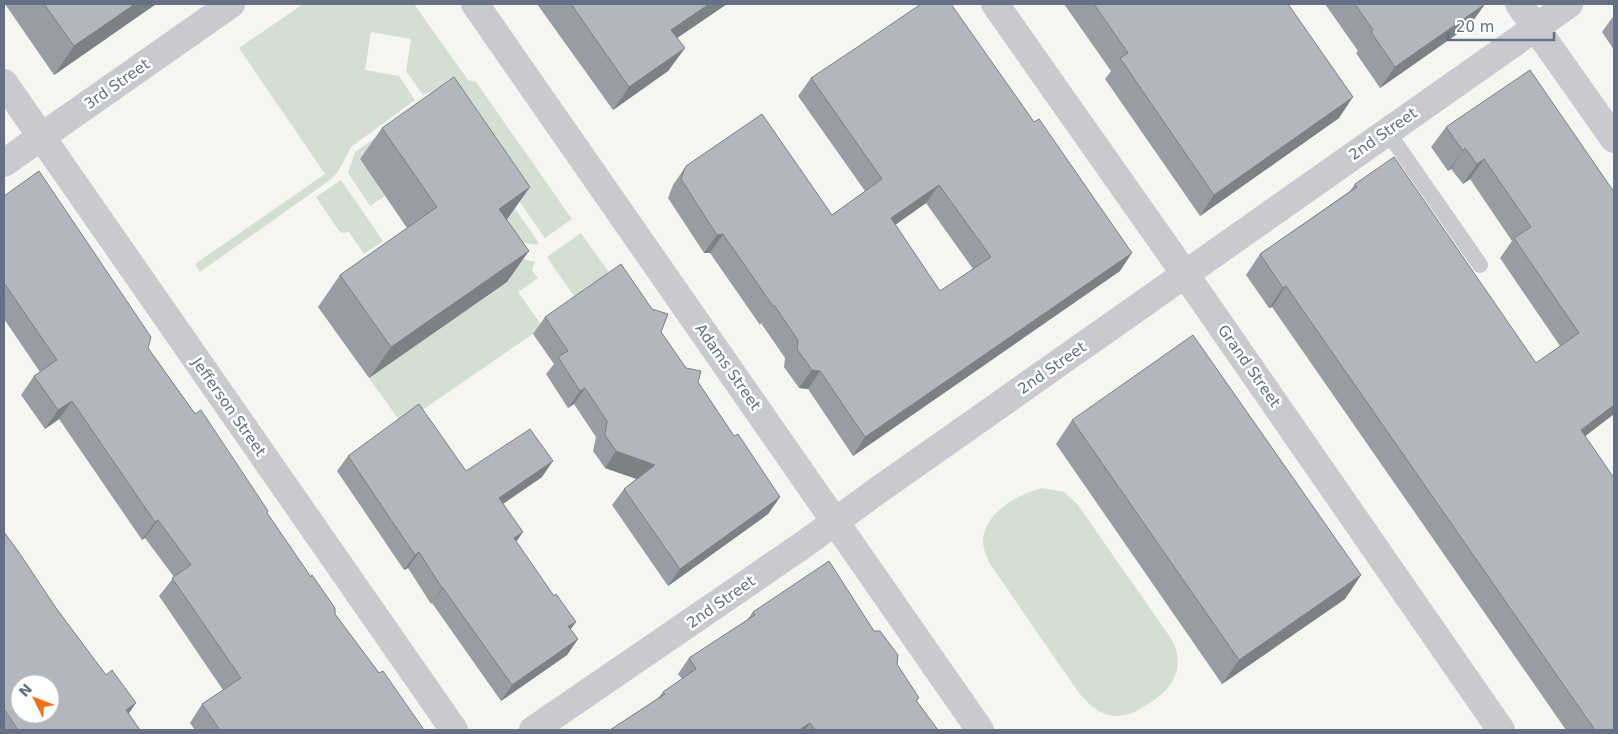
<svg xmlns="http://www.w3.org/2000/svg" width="1618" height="734" viewBox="0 0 1618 734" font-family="'DejaVu Sans',sans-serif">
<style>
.green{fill:#d5ded3}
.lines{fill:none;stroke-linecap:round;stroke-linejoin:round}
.service{stroke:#c8cace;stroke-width:16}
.minor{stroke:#c8cace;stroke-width:28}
.tertiary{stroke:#c8cace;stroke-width:28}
.wall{fill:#999da3;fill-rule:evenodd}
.shaded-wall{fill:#7d8085}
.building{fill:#b2b7be;stroke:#7d8085;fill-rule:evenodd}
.labels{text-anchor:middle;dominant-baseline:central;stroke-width:5;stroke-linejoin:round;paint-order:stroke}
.street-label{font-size:15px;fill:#637085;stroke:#fff}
</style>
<rect width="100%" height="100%" fill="#f5f6f2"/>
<path class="green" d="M 303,4 L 414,4 L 468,80 L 476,82 L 572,219 L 545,238 L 448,99 C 437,92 436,89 423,95 L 406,71 L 411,39 L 371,32 L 365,70 L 399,76 L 415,100 L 351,147 L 338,172 L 330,180 L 200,272 L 195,264 L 325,174 L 239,48 Z
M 444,106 L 538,242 L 537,245 L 507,240 Z
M 382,133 L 360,159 L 385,196 L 370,206 L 348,173 L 355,152 Z
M 341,180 L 383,241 L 364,254 L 349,232 L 343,233 L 339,231 L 316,197 Z
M 581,233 L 613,278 L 578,302 L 547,257 Z
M 503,254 L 535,262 L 532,270 L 538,278 L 518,292 L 543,327 L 402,424 L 369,378 L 506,283 Z
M 1042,488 L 1064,492 L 1078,505 L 1172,640 C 1187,670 1171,691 1145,706 C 1136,712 1125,717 1113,716 C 1098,714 1088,703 1079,693 L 990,564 C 987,557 983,549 983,541 C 984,513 1018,494 1042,488 Z"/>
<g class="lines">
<path class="service" d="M 1387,131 L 1480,265"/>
<path class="minor" d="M 475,4 L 980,730
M 995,4 L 1185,274 L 1501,730
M 4,163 L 231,4
M 533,730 L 803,545 L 877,491 L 1569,4"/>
<path class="tertiary" d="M 1519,4 L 1614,139
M 4,83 L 454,730"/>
</g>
<path class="wall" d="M 5,4 L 156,4 L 54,75 Z
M 537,4 L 727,4 L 677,38 L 685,48 L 668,71 L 613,110 Z
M 1064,4 L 1288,4 L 1339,118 L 1200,216 L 1105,79 L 1111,71 Z
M 1325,4 L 1485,4 L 1470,25 L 1380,88 L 1356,53 L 1358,51 Z
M 1614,16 L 1614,50 L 1602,32 L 1612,18 Z
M 811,78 L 1120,271 L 853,456 L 808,389 L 799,388 L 784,367 L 785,358 L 761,323 L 760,325 L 710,253 L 704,253 L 668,198 L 673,185 L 686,166 L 832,215 L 865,191 L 798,96 ZM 926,203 L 973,269 L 940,291 L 895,225 Z
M 1446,127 L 1614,192 L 1614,414 L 1585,436 L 1614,730 L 1566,730 L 1272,307 L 1269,308 L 1246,275 L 1260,254 L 1350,191 L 1355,184 L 1536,363 L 1560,346 L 1500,258 L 1512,241 L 1470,179 L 1463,184 L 1451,169 L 1448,171 L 1431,147 Z
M 382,128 L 508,218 L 507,219 L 507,282 L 369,378 L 318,307 L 340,275 L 407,228 L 360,159 Z
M 4,196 L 148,348 L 267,513 L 335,614 L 379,673 L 424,730 L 195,730 L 190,723 L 202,704 L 223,690 L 159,596 L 174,577 L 145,538 L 142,540 L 59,419 L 45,429 L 21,395 L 34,376 L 40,372 L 4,319 Z
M 545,317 L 661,332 L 686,368 L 698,382 L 734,436 L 780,497 L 768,514 L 668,586 L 612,505 L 624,489 L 636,479 L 605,468 L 593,451 L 596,437 L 574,404 L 568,408 L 546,374 L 554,364 L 533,334 Z
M 1072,420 L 1361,575 L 1345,599 L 1222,684 L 1056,444 Z
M 348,456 L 466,471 L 542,477 L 503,504 L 516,542 L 570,629 L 578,639 L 567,655 L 501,701 L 432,603 L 431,604 L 408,568 L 404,570 L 337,471 Z
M 4,532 L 56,608 L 140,730 L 4,730 Z
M 753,612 L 874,631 L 919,698 L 916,701 L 938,730 L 610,730 L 658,698 L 663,692 L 682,679 L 678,674 L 689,658 L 747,620 Z"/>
<path class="shaded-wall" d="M 135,4 L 156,4 L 54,75 L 74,46 Z
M 709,4 L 727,4 L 655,53 L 671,30 Z
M 1485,4 L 1470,25 L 1380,88 L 1395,67 Z
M 685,48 L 668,71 L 613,110 L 629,87 Z
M 1353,97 L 1339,118 L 1200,216 L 1214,195 Z
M 1465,148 L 1451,169 L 1448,171 L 1463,151 Z
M 1484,159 L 1470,179 L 1463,184 L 1477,164 Z
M 939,185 L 926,203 L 878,237 L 891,218 Z
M 530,187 L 508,218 L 477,240 L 499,209 Z
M 723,234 L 710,253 L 704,253 L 717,235 Z
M 529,251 L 507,282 L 369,378 L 391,347 Z
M 1132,253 L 1120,271 L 853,456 L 865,437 Z
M 1286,286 L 1272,307 L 1269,308 L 1283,288 Z
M 812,370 L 820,371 L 808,389 L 799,388 Z
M 585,388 L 574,404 L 568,408 L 580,391 Z
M 72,401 L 59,419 L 45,429 L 58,410 Z
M 1614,405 L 1614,414 L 1567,450 L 1581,430 Z
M 616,451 L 655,465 L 643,481 L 605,468 Z
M 553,461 L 542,477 L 488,514 L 499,498 Z
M 780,497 L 768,514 L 668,586 L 680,569 Z
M 158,520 L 145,538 L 142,540 L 155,522 Z
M 523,532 L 512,548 L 514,538 Z
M 419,552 L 408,568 L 404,570 L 415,555 Z
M 1361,575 L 1345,599 L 1222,684 L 1239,660 Z
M 442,588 L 443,588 L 431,604 Z
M 576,622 L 565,637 L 568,626 Z
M 578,639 L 567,655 L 501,701 L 512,685 Z
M 136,703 L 125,719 L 126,710 Z
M 810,723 L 805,730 L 799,730 Z"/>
<path class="building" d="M 44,4 L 135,4 L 74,46 Z
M 571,4 L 709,4 L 671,30 L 685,48 L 629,87 Z
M 921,4 L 951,4 L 1034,122 L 1039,119 L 1132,253 L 865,437 L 820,371 L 812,370 L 797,349 L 798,340 L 774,305 L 773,306 L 723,234 L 717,235 L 681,179 L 686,166 L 762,114 L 832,215 L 882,179 L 811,78 L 862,44 ZM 939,185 L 991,257 L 940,291 L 891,218 Z
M 1094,4 L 1288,4 L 1353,97 L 1214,195 L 1120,58 L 1128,53 Z
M 1355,4 L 1485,4 L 1395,67 L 1371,32 L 1373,30 Z
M 1530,70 L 1614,192 L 1614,405 L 1581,430 L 1614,478 L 1614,730 L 1595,730 L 1286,286 L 1283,288 L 1260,254 L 1357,187 L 1355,184 L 1394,157 L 1536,363 L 1579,333 L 1514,238 L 1531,227 L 1484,159 L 1477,164 L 1465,148 L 1463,151 L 1446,127 Z
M 454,77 L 530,187 L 499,209 L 529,251 L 391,347 L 340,275 L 437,207 L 382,128 Z
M 39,171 L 151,337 L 148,348 L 195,414 L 201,410 L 268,511 L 267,513 L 311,577 L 312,575 L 335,608 L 335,614 L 379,673 L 383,671 L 424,730 L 220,730 L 202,704 L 241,678 L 172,578 L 191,565 L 158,520 L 155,522 L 72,401 L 58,410 L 34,376 L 57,360 L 4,283 L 4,196 Z
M 621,264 L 652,309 L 668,314 L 661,332 L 686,368 L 701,371 L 698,382 L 734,436 L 738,434 L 780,497 L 680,569 L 624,489 L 655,465 L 616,451 L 605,435 L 607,421 L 585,388 L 580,391 L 558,357 L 568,351 L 545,317 Z
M 1193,335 L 1361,575 L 1239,660 L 1072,420 Z
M 419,404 L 466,471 L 530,429 L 553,461 L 499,498 L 523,532 L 514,538 L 554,596 L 556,594 L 576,622 L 568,626 L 578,639 L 512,685 L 443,588 L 442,588 L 419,552 L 415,555 L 348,456 Z
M 4,532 L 18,551 L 56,608 L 106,675 L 112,670 L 136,703 L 126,710 L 140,730 L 18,730 L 4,709 ZM 20,684 L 50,684 L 50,714 L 20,714 Z
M 829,561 L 874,631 L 880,631 L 898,655 L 897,664 L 919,698 L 916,700 L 938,730 L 815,730 L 810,723 L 799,730 L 610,730 L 665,694 L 663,692 L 696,669 L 689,658 L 755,615 L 753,612 Z"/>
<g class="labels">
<g class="street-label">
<text transform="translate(117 84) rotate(-35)">3rd Street</text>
<text transform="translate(1383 134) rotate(-35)">2nd Street</text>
<text transform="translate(1249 366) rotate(55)">Grand Street</text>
<text transform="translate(728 367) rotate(55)">Adams Street</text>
<text transform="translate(1052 368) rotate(-35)">2nd Street</text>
<text transform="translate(229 407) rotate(55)">Jefferson Street</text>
<text transform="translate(721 602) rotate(-35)">2nd Street</text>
</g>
</g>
<rect width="1618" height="734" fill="none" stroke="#637085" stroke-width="10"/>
<g transform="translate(35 699) rotate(312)"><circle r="24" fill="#ffffff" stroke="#c1c6ce"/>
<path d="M0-4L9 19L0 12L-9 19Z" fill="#ef7119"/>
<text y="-8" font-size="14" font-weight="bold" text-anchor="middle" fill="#637085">N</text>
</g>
<path d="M1448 32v8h106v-8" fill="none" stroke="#637085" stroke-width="2.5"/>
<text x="1456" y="32" font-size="15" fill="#637085" stroke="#ffffff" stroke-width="4" paint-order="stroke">20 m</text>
</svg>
